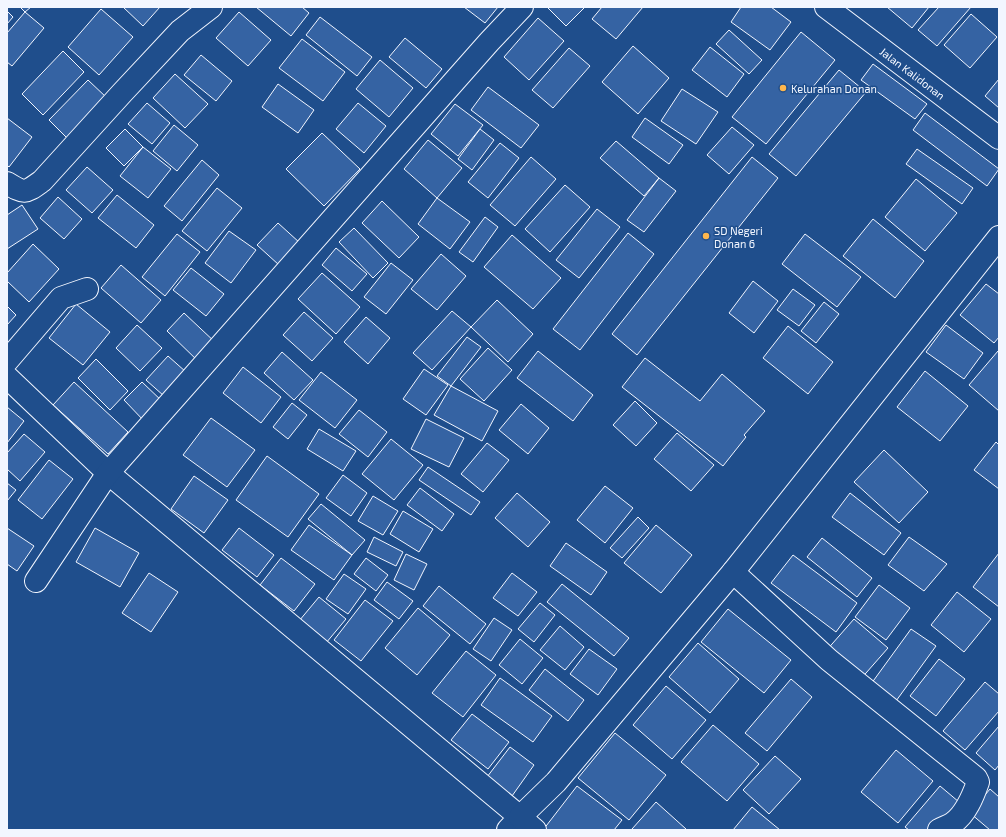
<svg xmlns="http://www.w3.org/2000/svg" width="1006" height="837" viewBox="0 0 1006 837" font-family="'Exo 2',sans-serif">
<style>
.building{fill:#3563a3;stroke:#f2f6ff}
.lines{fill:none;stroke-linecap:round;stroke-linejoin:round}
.minor-casing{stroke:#f2f6ff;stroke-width:24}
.minor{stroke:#1f4e8c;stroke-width:22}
.poi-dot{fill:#ffb74d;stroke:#1f4e8c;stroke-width:1.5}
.labels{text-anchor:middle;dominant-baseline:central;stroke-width:3;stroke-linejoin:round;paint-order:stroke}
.street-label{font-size:11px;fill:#f2f6ff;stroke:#1f4e8c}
.poi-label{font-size:11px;fill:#f2f6ff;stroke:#1f4e8c;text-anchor:start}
</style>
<rect width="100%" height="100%" fill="#1f4e8c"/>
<path class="building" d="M 20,7 L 31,7 L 25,12 Z
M 123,7 L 160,7 L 143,26 Z
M 256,7 L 302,7 L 309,13 L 291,36 Z
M 464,7 L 498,7 L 485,23 Z
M 547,7 L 585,7 L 566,26 Z
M 602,7 L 643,7 L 616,39 L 592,19 Z
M 741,7 L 771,7 L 791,22 L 770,50 L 731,22 Z
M 887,7 L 929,7 L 912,28 Z
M 939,7 L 971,7 L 937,46 L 918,30 Z
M 101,9 L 133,37 L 99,75 L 68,47 Z
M 7,11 L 13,17 L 7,24 Z
M 25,12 L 44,28 L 12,66 L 7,62 L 7,33 Z
M 239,12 L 271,40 L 248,66 L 216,38 Z
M 971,14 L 997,37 L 970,68 L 944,45 Z
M 320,17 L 372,57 L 357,76 L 306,35 Z
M 538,18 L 564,41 L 529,80 L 504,57 Z
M 729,30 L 762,60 L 749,74 L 716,44 Z
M 801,32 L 835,60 L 766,144 L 732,117 Z
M 405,38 L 442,69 L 426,88 L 389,57 Z
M 302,39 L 345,72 L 323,101 L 279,68 Z
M 633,46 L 669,78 L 638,114 L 602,82 Z
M 710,47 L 744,74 L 727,97 L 692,70 Z
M 569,48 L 590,66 L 553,108 L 532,90 Z
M 63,51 L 84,72 L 43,115 L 22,94 Z
M 201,55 L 232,81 L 216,101 L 184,75 Z
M 380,60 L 413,88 L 389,117 L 356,89 Z
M 873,64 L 927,104 L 915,119 L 861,80 Z
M 839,70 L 866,92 L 796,176 L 769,154 Z
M 175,74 L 208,104 L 185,128 L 153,98 Z
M 999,79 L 999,108 L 985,96 Z
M 88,80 L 107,98 L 67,138 L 49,120 Z
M 278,84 L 314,110 L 298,133 L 262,107 Z
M 488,87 L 539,125 L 521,148 L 471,110 Z
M 682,89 L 718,112 L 696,144 L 661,121 Z
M 147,103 L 170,123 L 152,144 L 128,124 Z
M 358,103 L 386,126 L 364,153 L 336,129 Z
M 455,104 L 483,125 L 458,156 L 431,134 Z
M 925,113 L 999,169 L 987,186 L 913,130 Z
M 7,118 L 32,137 L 9,167 L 7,165 Z
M 645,118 L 683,145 L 669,164 L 632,137 Z
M 174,125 L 198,145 L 177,171 L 153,151 Z
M 732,127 L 754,145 L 729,174 L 707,155 Z
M 125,129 L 143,147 L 124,166 L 106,148 Z
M 480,129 L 494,140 L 472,170 L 458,159 Z
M 322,133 L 360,169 L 324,206 L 286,169 Z
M 428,140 L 462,168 L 437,198 L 404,169 Z
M 616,141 L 659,178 L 644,196 L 600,158 Z
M 500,143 L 519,158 L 488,198 L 468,182 Z
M 143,147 L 171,169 L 148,198 L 120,176 Z
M 917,149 L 973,188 L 962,204 L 906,164 Z
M 531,157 L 556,179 L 515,226 L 490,205 Z
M 752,157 L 778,178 L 637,355 L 612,334 Z
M 202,160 L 219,175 L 182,221 L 164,206 Z
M 87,167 L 113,190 L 92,213 L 66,190 Z
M 659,178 L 676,191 L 644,232 L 627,220 Z
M 916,179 L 957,213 L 925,251 L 885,217 Z
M 565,185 L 590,207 L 550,252 L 525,229 Z
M 217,188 L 242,208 L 207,251 L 182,231 Z
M 117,195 L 154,225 L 136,248 L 98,218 Z
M 58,197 L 82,219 L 64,239 L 40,218 Z
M 437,198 L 470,222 L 450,249 L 418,224 Z
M 382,201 L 419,237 L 399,258 L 362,223 Z
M 22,205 L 38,229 L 7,249 L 7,215 Z
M 597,209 L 620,227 L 579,278 L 556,260 Z
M 485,217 L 498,227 L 473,262 L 459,252 Z
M 873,219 L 924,261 L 895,298 L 843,256 Z
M 278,223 L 300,243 L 279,265 L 257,245 Z
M 354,228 L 388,263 L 373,278 L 339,242 Z
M 229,231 L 256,250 L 231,283 L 205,263 Z
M 628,233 L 654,254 L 580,350 L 553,329 Z
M 177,234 L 200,252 L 165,296 L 142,277 Z
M 805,234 L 861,277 L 837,307 L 782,264 Z
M 512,235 L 561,278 L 533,309 L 484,267 Z
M 33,244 L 59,269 L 29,302 L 7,281 L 7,273 Z
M 336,248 L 367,274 L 352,291 L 322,265 Z
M 441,254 L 466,276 L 437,310 L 411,289 Z
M 391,263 L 413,280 L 386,314 L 364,297 Z
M 121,265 L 161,300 L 141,323 L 101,288 Z
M 191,268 L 224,294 L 206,316 L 173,290 Z
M 322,273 L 360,307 L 336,334 L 298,299 Z
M 753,281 L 778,301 L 754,333 L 729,313 Z
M 986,284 L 999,294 L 999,337 L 994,343 L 960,315 Z
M 793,289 L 815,305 L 799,326 L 777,310 Z
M 497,300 L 533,334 L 508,362 L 471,327 Z
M 824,302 L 839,314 L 816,343 L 801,331 Z
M 76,304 L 110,332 L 83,365 L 49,338 Z
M 7,306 L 16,315 L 7,325 Z
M 452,311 L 471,327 L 432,370 L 413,353 Z
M 304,312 L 333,338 L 312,361 L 283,335 Z
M 184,313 L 217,344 L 200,363 L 167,331 Z
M 366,317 L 390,338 L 368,364 L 344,342 Z
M 137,325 L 162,348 L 140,371 L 116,348 Z
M 946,325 L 983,353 L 964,379 L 926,352 Z
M 788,326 L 833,362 L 808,394 L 763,358 Z
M 467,337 L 481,347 L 451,386 L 437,376 Z
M 488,348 L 512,370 L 484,401 L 460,379 Z
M 538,351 L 593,395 L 573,421 L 517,378 Z
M 998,351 L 999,352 L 999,411 L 969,385 Z
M 282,352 L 313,380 L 294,400 L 264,373 Z
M 168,356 L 186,372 L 164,396 L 146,380 Z
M 645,358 L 700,401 L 722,374 L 765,411 L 744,435 L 746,437 L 723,466 L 622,387 Z
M 96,359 L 128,391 L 110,410 L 78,378 Z
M 243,367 L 281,397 L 261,423 L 223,393 Z
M 424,369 L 448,385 L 426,415 L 403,399 Z
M 925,371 L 968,406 L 940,441 L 897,407 Z
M 321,372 L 357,400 L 335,428 L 299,400 Z
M 74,382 L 128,432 L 108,454 L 53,405 Z
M 142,382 L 164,403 L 145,422 L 124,400 Z
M 451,386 L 498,411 L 482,441 L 434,415 Z
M 635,401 L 657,423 L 636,446 L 613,425 Z
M 292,403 L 307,415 L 288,439 L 273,427 Z
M 521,404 L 549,428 L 528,454 L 499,430 Z
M 7,407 L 24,421 L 7,443 Z
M 359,410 L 387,432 L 368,457 L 339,434 Z
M 211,418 L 255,450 L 227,487 L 183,455 Z
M 426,419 L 464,438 L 449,467 L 411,449 Z
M 319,429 L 356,451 L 343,471 L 307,449 Z
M 677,433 L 714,465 L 691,491 L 654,459 Z
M 24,434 L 45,452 L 20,481 L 7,469 L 7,453 Z
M 391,439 L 423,465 L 394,500 L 362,474 Z
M 996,442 L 999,445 L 999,489 L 974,470 Z
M 487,443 L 509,460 L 483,492 L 461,474 Z
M 884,450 L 928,492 L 899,523 L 854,482 Z
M 267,456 L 319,494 L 288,537 L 236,500 Z
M 49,460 L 73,479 L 42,519 L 18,500 Z
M 428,467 L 480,502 L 471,515 L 419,480 Z
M 343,475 L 367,493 L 351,516 L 326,498 Z
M 194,476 L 228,500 L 204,533 L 171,509 Z
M 7,483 L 16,490 L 7,501 Z
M 605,486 L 633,508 L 605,543 L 577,520 Z
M 420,488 L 454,514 L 442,531 L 407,505 Z
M 517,493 L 550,522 L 528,547 L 495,518 Z
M 850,493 L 901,533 L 884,555 L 832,517 Z
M 373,496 L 398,511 L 383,535 L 358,521 Z
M 321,504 L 365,540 L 352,555 L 308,519 Z
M 403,511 L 433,529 L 419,552 L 390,534 Z
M 638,517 L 649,528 L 622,558 L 610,548 Z
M 309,525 L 352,555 L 334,580 L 291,550 Z
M 656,525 L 692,555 L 661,593 L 624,563 Z
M 7,528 L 34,546 L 17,571 L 7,564 Z
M 95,528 L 139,553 L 120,587 L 76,562 Z
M 239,528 L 274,555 L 257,577 L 222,550 Z
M 374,537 L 403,552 L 396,566 L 367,552 Z
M 909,537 L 947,564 L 924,591 L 888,565 Z
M 822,538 L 872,578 L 857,597 L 807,557 Z
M 566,543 L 607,572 L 591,595 L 550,566 Z
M 999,553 L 999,607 L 973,587 Z
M 406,554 L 427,564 L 414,590 L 394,580 Z
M 793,555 L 857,603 L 836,632 L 771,583 Z
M 281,558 L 315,584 L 294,611 L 260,585 Z
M 366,558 L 388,575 L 376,591 L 354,574 Z
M 149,573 L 178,592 L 151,632 L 122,613 Z
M 512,573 L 537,592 L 518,616 L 493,598 Z
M 344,574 L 366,589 L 348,614 L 326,599 Z
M 387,582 L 413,601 L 399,619 L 374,600 Z
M 562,584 L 629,638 L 614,656 L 547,602 Z
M 879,585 L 910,608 L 886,640 L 855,617 Z
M 439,586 L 486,624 L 470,644 L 423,606 Z
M 957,592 L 991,619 L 964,652 L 931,625 Z
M 319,597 L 346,619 L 326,643 L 299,621 Z
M 365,600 L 393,621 L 361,661 L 334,640 Z
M 540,603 L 555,615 L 534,642 L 518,629 Z
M 418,608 L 450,635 L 417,675 L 385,648 Z
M 728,609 L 791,660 L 764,693 L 701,642 Z
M 494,618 L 512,630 L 491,661 L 473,649 Z
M 854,619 L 888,648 L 859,681 L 825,652 Z
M 560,626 L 584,647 L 565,670 L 540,650 Z
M 911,629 L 936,646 L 896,701 L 871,684 Z
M 520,639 L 543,658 L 522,684 L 499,665 Z
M 698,643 L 739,679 L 710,713 L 669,677 Z
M 589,649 L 617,669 L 598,695 L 570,674 Z
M 466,651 L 496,675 L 463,717 L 432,693 Z
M 939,659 L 965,679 L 936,716 L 910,696 Z
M 545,669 L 584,700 L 568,721 L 529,690 Z
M 500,678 L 552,716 L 533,742 L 481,705 Z
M 791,679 L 812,697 L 767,751 L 745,733 Z
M 985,682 L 999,694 L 999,711 L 965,750 L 943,731 Z
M 666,686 L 706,720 L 672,759 L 633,725 Z
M 472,714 L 509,742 L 488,769 L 451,740 Z
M 713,725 L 759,764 L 727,801 L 681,762 Z
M 999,726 L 999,765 L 995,770 L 976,753 Z
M 615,733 L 666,775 L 629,820 L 578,778 Z
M 510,747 L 534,765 L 512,796 L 487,777 Z
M 896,750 L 933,781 L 898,823 L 861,792 Z
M 775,756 L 801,779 L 769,814 L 743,790 Z
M 577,786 L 622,820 L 614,830 L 543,830 Z
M 940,786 L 959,802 L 934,830 L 909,830 L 905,827 Z
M 990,789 L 999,797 L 999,830 L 990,830 L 970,813 Z
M 656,802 L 686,829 L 685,830 L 634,830 L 632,829 Z
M 752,807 L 780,830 L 733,830 Z"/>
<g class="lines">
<defs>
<g id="minor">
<path id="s1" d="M 826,7 L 999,138"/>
<path d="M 7,183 C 25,194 25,193 42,181 L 122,93 L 180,31 L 211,7"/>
<path d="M 7,361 L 61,298 L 87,289"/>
<path d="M 7,377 L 108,473 L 520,817 L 508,830"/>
<path d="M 733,572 L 829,660 L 976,778 L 978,782 C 973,796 966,814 953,823 C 949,826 944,827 939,830"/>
<path d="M 36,581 L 108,473 L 489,42 L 522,7"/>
<path d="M 535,830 L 520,817 L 556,782 L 733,572 L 999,237"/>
</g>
</defs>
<use href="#minor" class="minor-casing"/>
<use href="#minor" class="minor"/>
</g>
<g class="poi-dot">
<circle cx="783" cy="88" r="4"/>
<circle cx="706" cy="236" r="4"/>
</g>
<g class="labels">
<g class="street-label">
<text stroke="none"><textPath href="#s1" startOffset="109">Jalan Kalidonan</textPath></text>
</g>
<g class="poi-label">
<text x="791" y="88">Kelurahan Donan</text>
<text x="714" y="230">SD Negeri<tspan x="714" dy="13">Donan 6</tspan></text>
</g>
</g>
<rect width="1006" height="837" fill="none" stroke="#f2f6ff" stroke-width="16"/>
</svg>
